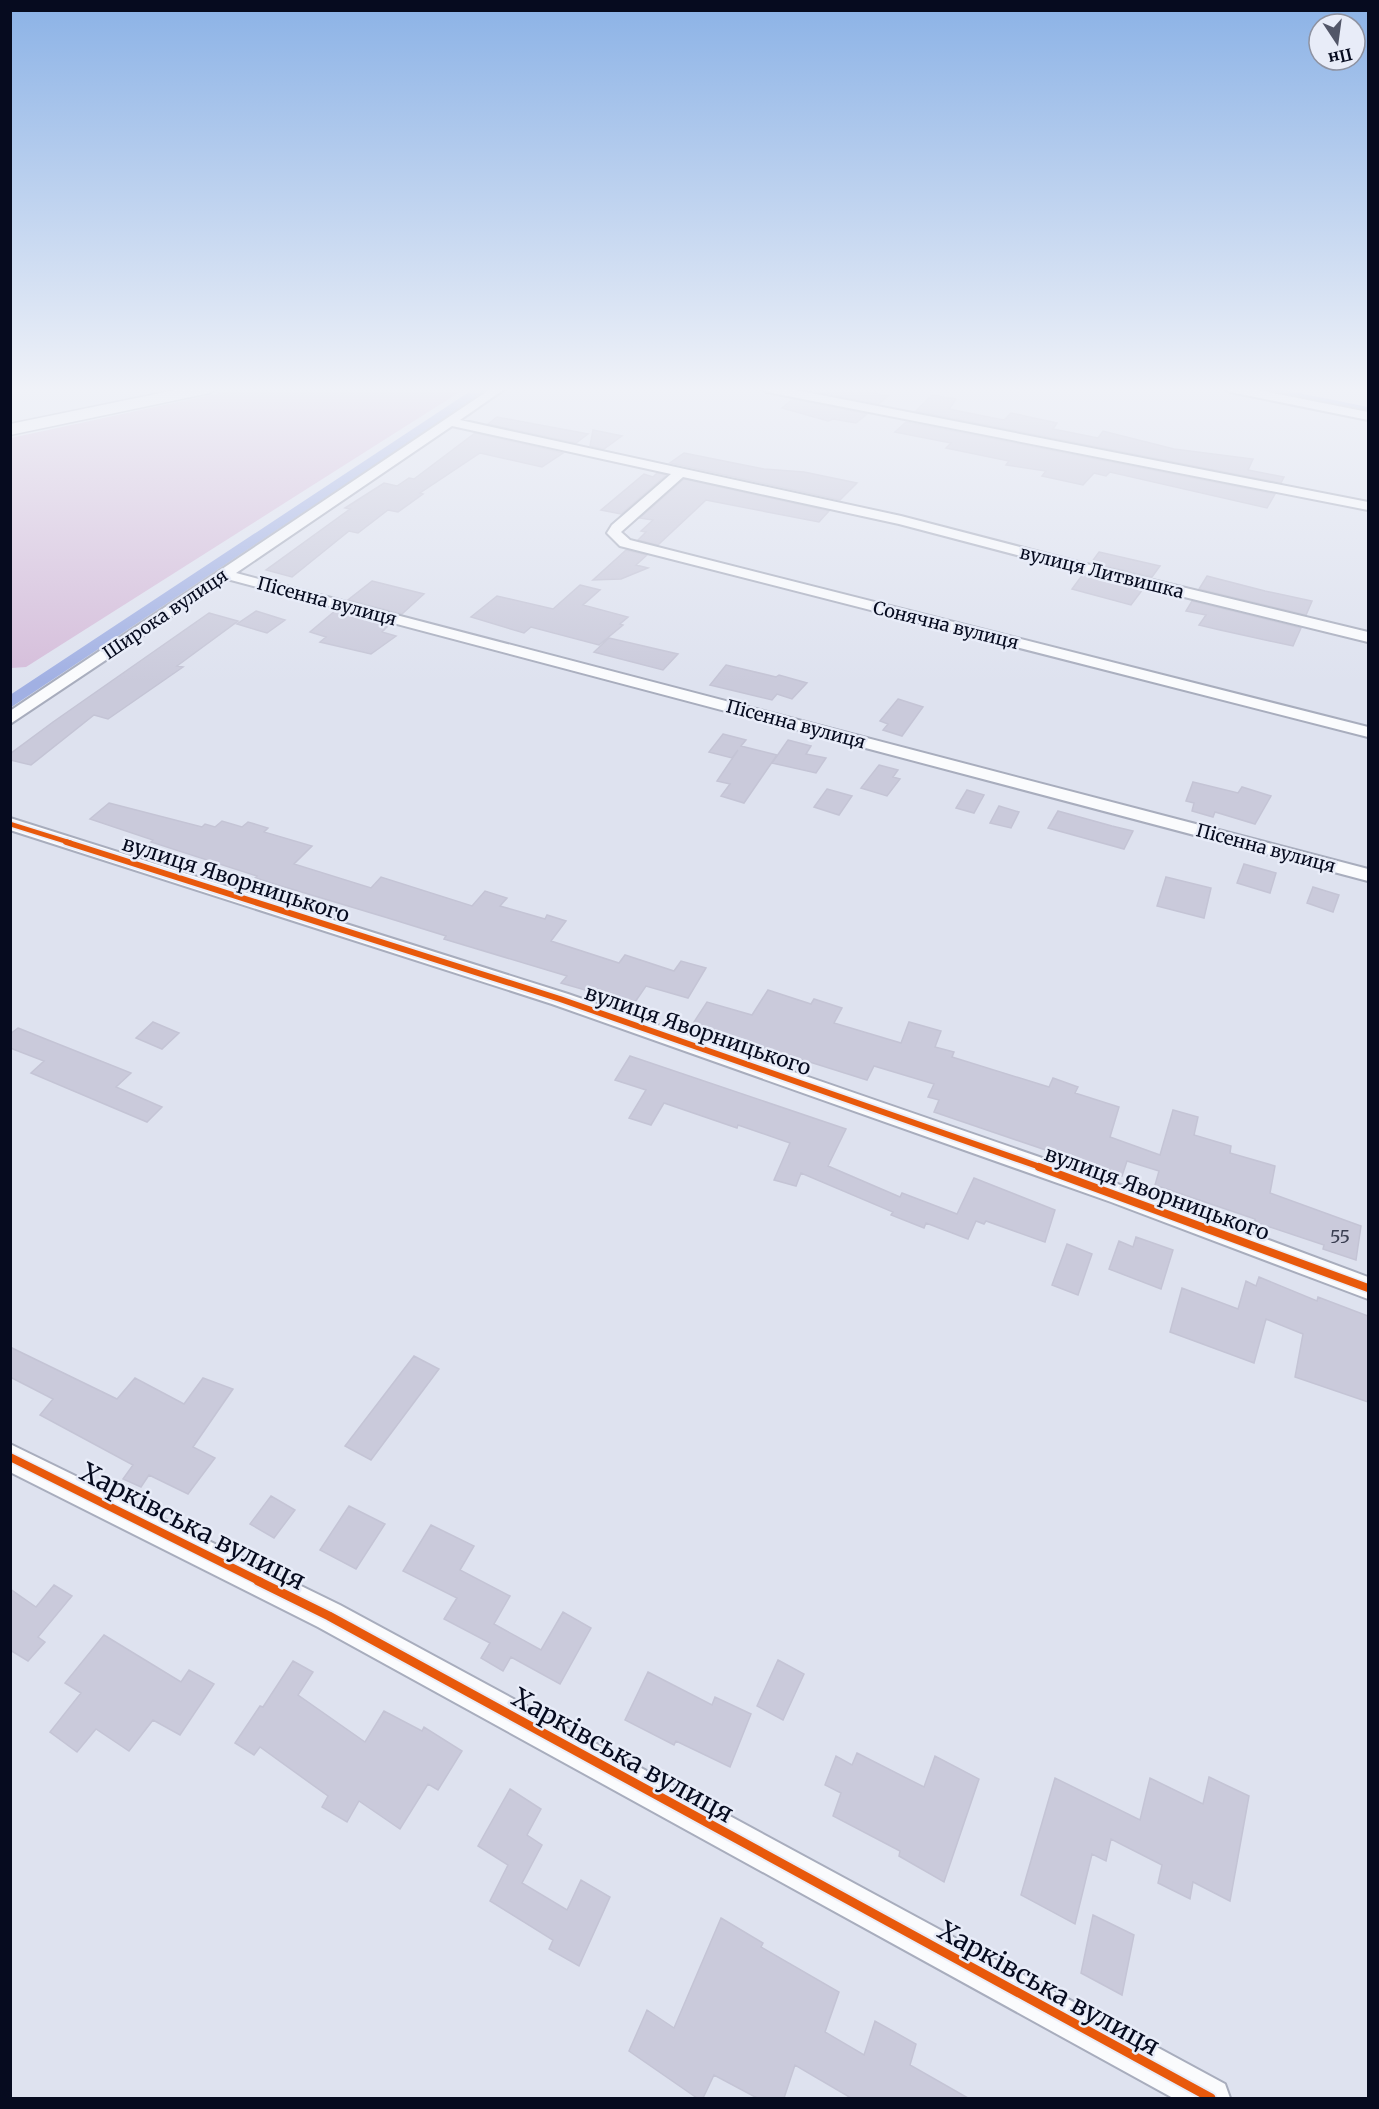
<svg xmlns="http://www.w3.org/2000/svg" width="1379" height="2109" viewBox="0 0 1379 2109" font-family="Merriweather,serif">
<style>
.green{fill:#d5bdda}
.lines{fill:none;stroke-linecap:round;stroke-linejoin:round}
.canal{fill:#a1b0e3;fill-rule:evenodd}
.building{fill:#cacadb;stroke:#c4c4d5;stroke-width:1.5}
.minor-casing{stroke:#a8adbd;stroke-width:4}
.trunk-casing{stroke:#a8adbd;stroke-width:3}
.minor{fill:#fafbfd;fill-rule:evenodd}
.trunk{fill:#fafbfd;fill-rule:evenodd}
.cycleway-far3-casing{stroke:#e8ecf8;stroke-width:8}
.cycleway-far2-casing{stroke:#e8ecf8;stroke-width:10}
.cycleway-far1-casing{stroke:#e8ecf8;stroke-width:11}
.cycleway-casing{stroke:#e8ecf8;stroke-width:13}
.cycleway-far3{stroke:#e8590c;stroke-width:4.5}
.cycleway-far2{stroke:#e8590c;stroke-width:6}
.cycleway-far1{stroke:#e8590c;stroke-width:8}
.cycleway{stroke:#e8590c;stroke-width:9}
.labels{text-anchor:middle;dominant-baseline:central;stroke-width:5;stroke-linejoin:round;paint-order:stroke}
.far-street-label{font-size:18px;fill:#060b1f;stroke:#e8ecf8}
.number-label{font-size:18px;fill:#3a3e51}
.street-label{font-size:21px;fill:#060b1f;stroke:#e8ecf8}
.near-street-label{font-size:26px;fill:#060b1f;stroke:#e8ecf8}
</style>
<rect width="100%" height="100%" fill="#dee2ef"/>
<path class="green" d="M 243,388 L 466,388 L 26,667 L 11,668 L 11,438 Z"/>
<g class="lines">
<path class="canal" d="M 475,388 L 490,388 L 10,708 L 10,695 Z
M 1249,388 L 1274,388 L 1368,407 L 1368,415 L 1255,392 Z"/>
</g>
<path class="building" d="M 807,388 L 880,388 L 874,393 L 888,396 L 879,404 L 805,390 Z
M 932,395 L 956,399 L 949,409 L 993,418 L 1004,420 L 1011,413 L 1057,423 L 1053,429 L 1098,438 L 1103,431 L 1174,449 L 1253,459 L 1248,470 L 1284,477 L 1281,483 L 916,411 Z
M 793,399 L 867,414 L 856,423 L 833,419 L 828,421 L 782,408 Z
M 497,417 L 588,434 L 576,443 L 488,424 Z
M 906,422 L 1275,494 L 1267,508 L 1110,472 L 1106,476 L 1094,473 L 1083,485 L 1042,476 L 1046,471 L 1006,465 L 1009,461 L 946,448 L 951,443 L 895,432 Z
M 593,430 L 622,436 L 604,449 L 590,446 Z
M 475,433 L 563,453 L 542,467 L 480,453 L 420,493 L 423,494 L 398,512 L 388,510 L 358,533 L 349,531 L 292,577 L 266,570 L 350,509 L 345,508 L 384,483 L 397,486 L 409,478 L 414,479 Z
M 684,453 L 764,469 L 804,472 L 857,483 L 840,500 L 670,463 Z
M 657,473 L 666,475 L 621,514 L 601,510 L 644,474 L 653,477 Z
M 684,479 L 829,511 L 819,522 L 706,500 L 658,545 L 638,540 L 646,532 L 641,531 L 653,520 L 640,518 Z
M 626,550 L 647,555 L 636,565 L 648,568 L 621,579 L 593,580 Z
M 1099,552 L 1160,566 L 1152,577 L 1091,563 Z
M 1083,574 L 1143,589 L 1131,605 L 1072,589 Z
M 1207,576 L 1265,591 L 1312,601 L 1306,615 L 1199,589 Z
M 372,581 L 424,594 L 402,614 L 348,600 Z
M 580,585 L 600,590 L 583,605 L 628,617 L 620,624 L 623,625 L 599,645 L 531,627 L 524,633 L 471,617 L 497,596 L 553,609 Z
M 1192,601 L 1301,628 L 1293,646 L 1220,630 L 1199,625 L 1206,615 L 1186,611 Z
M 336,610 L 390,624 L 382,632 L 396,636 L 371,654 L 320,642 L 326,637 L 310,632 Z
M 256,611 L 285,620 L 267,633 L 237,624 Z
M 209,613 L 238,621 L 177,666 L 183,667 L 108,719 L 94,715 L 31,765 L 10,760 L 10,754 L 53,722 Z
M 609,638 L 678,654 L 663,670 L 594,652 Z
M 726,665 L 776,677 L 779,675 L 807,683 L 792,699 L 777,694 L 772,700 L 710,685 Z
M 898,699 L 923,707 L 902,736 L 883,730 L 888,724 L 880,721 Z
M 723,734 L 746,740 L 741,746 L 777,755 L 744,803 L 721,796 L 730,784 L 717,781 L 738,750 L 732,758 L 709,752 Z
M 788,740 L 811,746 L 806,754 L 826,758 L 816,773 L 772,763 Z
M 879,765 L 898,770 L 893,777 L 900,779 L 887,796 L 861,788 Z
M 1193,782 L 1238,793 L 1242,787 L 1271,796 L 1255,824 L 1215,812 L 1213,817 L 1192,811 L 1194,803 L 1186,801 Z
M 827,789 L 852,796 L 839,815 L 814,807 Z
M 967,790 L 984,795 L 974,813 L 956,808 Z
M 109,803 L 202,827 L 205,824 L 215,827 L 222,821 L 242,827 L 248,822 L 268,828 L 264,832 L 312,846 L 294,864 L 371,888 L 381,877 L 472,906 L 485,891 L 507,898 L 500,906 L 545,919 L 547,915 L 566,921 L 551,941 L 619,963 L 625,955 L 674,971 L 681,961 L 706,968 L 688,998 L 646,986 L 635,1002 L 589,986 L 585,990 L 561,983 L 567,976 L 444,939 L 446,936 L 388,918 L 255,878 L 257,876 L 151,842 L 153,840 L 90,819 Z
M 999,806 L 1019,812 L 1011,828 L 990,823 Z
M 1058,811 L 1112,826 L 1133,831 L 1124,849 L 1048,828 Z
M 1244,864 L 1276,873 L 1270,893 L 1237,883 Z
M 1166,877 L 1211,888 L 1204,918 L 1157,906 Z
M 1313,887 L 1339,895 L 1333,912 L 1307,903 Z
M 768,990 L 811,1004 L 814,999 L 842,1008 L 834,1023 L 901,1043 L 909,1022 L 941,1031 L 935,1047 L 954,1052 L 952,1057 L 1049,1087 L 1053,1078 L 1078,1087 L 1075,1093 L 1119,1107 L 1110,1137 L 1160,1155 L 1173,1110 L 1198,1117 L 1194,1135 L 1231,1146 L 1230,1153 L 1275,1166 L 1270,1193 L 1361,1226 L 1356,1260 L 1323,1249 L 1324,1245 L 1255,1222 L 1255,1219 L 1155,1185 L 1159,1171 L 1127,1161 L 1122,1176 L 934,1112 L 939,1100 L 928,1097 L 934,1084 L 874,1066 L 867,1080 L 692,1025 L 707,1002 L 752,1015 Z
M 153,1022 L 179,1033 L 162,1049 L 136,1038 Z
M 18,1028 L 131,1073 L 116,1087 L 162,1107 L 147,1122 L 31,1073 L 44,1061 L 10,1048 L 10,1034 Z
M 630,1056 L 846,1129 L 828,1166 L 900,1197 L 902,1193 L 957,1214 L 974,1178 L 1055,1210 L 1045,1242 L 986,1221 L 984,1224 L 976,1221 L 968,1239 L 926,1223 L 924,1228 L 891,1215 L 893,1212 L 801,1173 L 796,1186 L 774,1180 L 790,1143 L 738,1125 L 737,1128 L 664,1103 L 651,1125 L 629,1118 L 646,1090 L 615,1080 Z
M 1136,1237 L 1173,1250 L 1161,1289 L 1109,1269 L 1119,1241 L 1133,1247 Z
M 1067,1244 L 1092,1254 L 1078,1295 L 1052,1285 Z
M 1259,1277 L 1317,1301 L 1318,1297 L 1368,1316 L 1368,1402 L 1295,1377 L 1303,1334 L 1266,1319 L 1254,1363 L 1170,1332 L 1182,1288 L 1238,1309 L 1246,1281 L 1256,1286 Z
M 10,1347 L 117,1399 L 135,1378 L 184,1404 L 203,1378 L 233,1389 L 193,1447 L 215,1458 L 188,1494 L 149,1475 L 141,1487 L 123,1479 L 133,1465 L 40,1415 L 53,1399 L 10,1377 Z
M 414,1356 L 439,1369 L 371,1460 L 345,1446 Z
M 271,1496 L 295,1510 L 274,1538 L 250,1524 Z
M 349,1506 L 385,1524 L 356,1569 L 320,1550 Z
M 431,1525 L 474,1546 L 460,1570 L 510,1596 L 494,1624 L 541,1650 L 563,1612 L 591,1628 L 560,1684 L 511,1657 L 503,1671 L 481,1658 L 490,1643 L 444,1619 L 457,1598 L 403,1571 Z
M 54,1585 L 72,1596 L 38,1637 L 45,1642 L 28,1661 L 10,1650 L 10,1589 L 36,1607 Z
M 104,1635 L 181,1682 L 189,1670 L 214,1684 L 180,1735 L 153,1720 L 129,1751 L 96,1729 L 77,1752 L 50,1732 L 81,1693 L 65,1683 Z
M 778,1660 L 804,1674 L 783,1720 L 757,1706 Z
M 293,1661 L 313,1672 L 298,1695 L 365,1742 L 384,1711 L 422,1731 L 424,1727 L 462,1751 L 438,1790 L 428,1784 L 400,1829 L 359,1801 L 347,1822 L 322,1807 L 328,1796 L 260,1747 L 254,1755 L 235,1743 L 260,1706 L 263,1707 Z
M 648,1672 L 712,1705 L 715,1697 L 751,1714 L 730,1767 L 676,1741 L 674,1745 L 625,1720 Z
M 857,1753 L 924,1787 L 935,1756 L 979,1779 L 944,1882 L 899,1856 L 900,1851 L 833,1816 L 841,1793 L 825,1785 L 836,1756 L 852,1765 Z
M 1209,1777 L 1249,1796 L 1230,1901 L 1193,1882 L 1190,1899 L 1158,1883 L 1162,1865 L 1111,1839 L 1106,1861 L 1092,1854 L 1075,1924 L 1021,1895 L 1055,1778 L 1140,1820 L 1150,1778 L 1203,1804 Z
M 510,1789 L 541,1809 L 527,1835 L 542,1845 L 522,1883 L 567,1910 L 581,1880 L 610,1897 L 579,1966 L 549,1949 L 553,1940 L 490,1901 L 508,1865 L 478,1846 Z
M 1093,1915 L 1134,1935 L 1122,1995 L 1081,1973 Z
M 721,1918 L 763,1943 L 761,1947 L 839,1992 L 825,2032 L 864,2055 L 875,2021 L 916,2044 L 910,2065 L 968,2098 L 851,2098 L 795,2065 L 784,2098 L 757,2098 L 714,2075 L 703,2098 L 697,2098 L 629,2051 L 647,2010 L 674,2028 Z"/>
<g class="lines">
<defs>
<path id="minor" d="M 492,388 L 506,388 L 460,420 L 901,516 L 1078,562 L 1368,632 L 1368,642 L 1070,569 L 899,524 L 683,477 L 621,532 L 630,540 L 1368,727 L 1368,737 L 620,546 L 607,533 L 612,525 L 671,474 L 452,426 L 236,573 L 1368,869 L 1368,881 L 227,579 L 10,724 L 10,711 Z
M 761,388 L 785,388 L 1368,502 L 1368,510 L 767,392 Z
M 1224,388 L 1248,388 L 1368,412 L 1368,420 L 1230,392 Z
M 10,818 L 568,994 L 1129,1188 L 1368,1277 L 1368,1299 L 1111,1202 L 552,1004 L 10,830 Z
M 10,1444 L 340,1605 L 1225,2084 L 1230,2098 L 1173,2098 L 318,1627 L 10,1472 Z"/>
<path id="trunk" d="M 185,388 L 219,388 L 210,393 L 10,435 L 10,424 Z"/>
</defs>
<use href="#minor" class="minor-casing"/>
<use href="#trunk" class="trunk-casing"/>
<use href="#minor" class="minor"/>
<use href="#trunk" class="trunk"/>
<defs>
<path id="cycleway-far3" d="M 10,824 L 71,843"/>
<path id="cycleway-far2" d="M 66,842 L 560,999 L 1043,1168"/>
<path id="cycleway-far1" d="M 1039,1167 L 1368,1288
M 10,1457 L 261,1582"/>
<path id="cycleway" d="M 258,1581 L 329,1616 L 1211,2098"/>
</defs>
<use href="#cycleway-far3" class="cycleway-far3-casing"/>
<use href="#cycleway-far2" class="cycleway-far2-casing"/>
<use href="#cycleway-far1" class="cycleway-far1-casing"/>
<use href="#cycleway" class="cycleway-casing"/>
<use href="#cycleway-far3" class="cycleway-far3"/>
<use href="#cycleway-far2" class="cycleway-far2"/>
<use href="#cycleway-far1" class="cycleway-far1"/>
<use href="#cycleway" class="cycleway"/>
</g>
<linearGradient id="sky" x2="0" y2="1"><stop stop-color="#8bb2e6"/><stop offset="0.57" stop-color="#f0f2f8"/><stop offset="1" stop-color="#f0f2f8" stop-opacity="0"/></linearGradient>
<rect width="1379" height="683" fill="url(#sky)"/>
<g class="labels">
<g class="far-street-label">
<text transform="translate(1102 572) rotate(14)">вулиця Литвишка</text>
<text transform="translate(327 601) rotate(15)">Пісенна вулиця</text>
<text transform="translate(165 614) rotate(-34)">Широка вулиця</text>
<text transform="translate(946 625) rotate(14)">Сонячна вулиця</text>
<text transform="translate(796 724) rotate(15)">Пісенна вулиця</text>
<text transform="translate(1266 848) rotate(15)">Пісенна вулиця</text>
</g>
<g class="number-label">
<text x="1340" y="1236">55</text>
</g>
<g class="street-label">
<text transform="translate(236 879) rotate(18)">вулиця Яворницького</text>
<text transform="translate(698 1030) rotate(19)">вулиця Яворницького</text>
<text transform="translate(1157 1193) rotate(20)">вулиця Яворницького</text>
</g>
<g class="near-street-label">
<text transform="translate(193 1526) rotate(27)">Харківська вулиця</text>
<text transform="translate(623 1755) rotate(29)">Харківська вулиця</text>
<text transform="translate(1049 1988) rotate(29)">Харківська вулиця</text>
</g>
</g>
<rect width="1379" height="2109" fill="none" stroke="#060b1f" stroke-width="24"/>
<g transform="translate(1337 42) rotate(167)"><circle r="28" fill="#e8ecf8" stroke="#8e92a1" stroke-width="1.5"/>
<path d="M0-4.5L10 22L0 15L-10 22Z" fill="#525668"/>
<text y="-9" font-size="16" font-weight="bold" text-anchor="middle" fill="#060b1f">Пн</text>
</g>
</svg>
